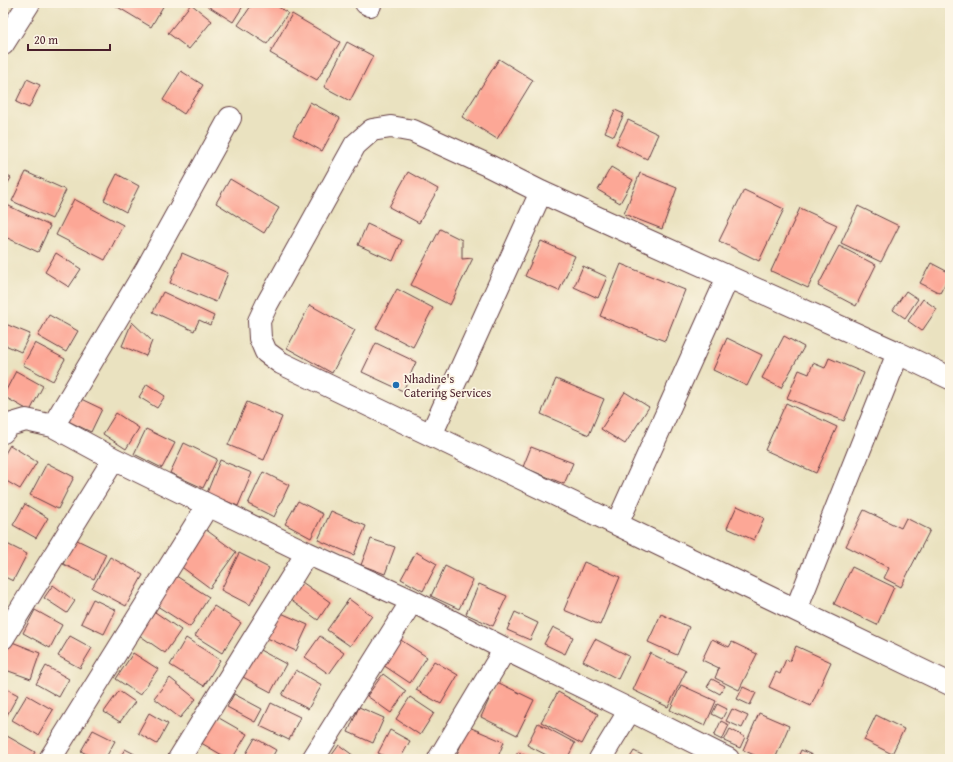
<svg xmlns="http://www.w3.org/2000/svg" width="953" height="762" viewBox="0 0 953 762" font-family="'Gentium Book Plus',serif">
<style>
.building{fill:#fca796}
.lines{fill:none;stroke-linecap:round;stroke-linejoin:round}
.street-casing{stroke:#623c41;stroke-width:24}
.street{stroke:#fff;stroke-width:22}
.poi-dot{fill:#1f6fb2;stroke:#fcf5e5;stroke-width:1.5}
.labels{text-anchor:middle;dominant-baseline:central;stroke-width:3.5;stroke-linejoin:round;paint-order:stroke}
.poi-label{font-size:12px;fill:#4a1f2b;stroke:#fcf5e5;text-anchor:start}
</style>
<rect width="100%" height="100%" fill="#fcf5e5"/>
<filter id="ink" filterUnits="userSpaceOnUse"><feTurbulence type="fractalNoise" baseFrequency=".025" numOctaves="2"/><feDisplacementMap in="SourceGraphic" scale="8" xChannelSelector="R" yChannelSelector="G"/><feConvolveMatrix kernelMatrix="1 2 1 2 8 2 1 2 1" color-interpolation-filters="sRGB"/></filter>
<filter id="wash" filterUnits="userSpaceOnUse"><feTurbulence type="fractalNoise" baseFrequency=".012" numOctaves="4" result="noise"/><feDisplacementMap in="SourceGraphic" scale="16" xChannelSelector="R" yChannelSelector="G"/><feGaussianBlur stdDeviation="0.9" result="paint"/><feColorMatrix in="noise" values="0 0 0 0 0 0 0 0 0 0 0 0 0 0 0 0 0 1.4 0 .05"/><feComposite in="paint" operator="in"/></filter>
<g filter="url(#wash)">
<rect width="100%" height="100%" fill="#eae2c0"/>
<g id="blocks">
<path class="building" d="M 111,3 L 165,3 L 151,27 Z
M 203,3 L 245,3 L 233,22 Z
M 253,3 L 272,3 L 288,13 L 267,44 L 238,25 Z
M 191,4 L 212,21 L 189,49 L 168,33 Z
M 292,14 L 340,42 L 317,80 L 270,53 Z
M 347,42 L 373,56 L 350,101 L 324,87 Z
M 499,59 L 533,80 L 497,139 L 462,117 Z
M 181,71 L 203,85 L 184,114 L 163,100 Z
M 27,79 L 40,85 L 29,108 L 16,102 Z
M 310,102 L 340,118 L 322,151 L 293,135 Z
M 615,110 L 624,114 L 614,136 L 605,132 Z
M 628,120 L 658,134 L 647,159 L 616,144 Z
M 611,167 L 633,180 L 620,203 L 598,190 Z
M 26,172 L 66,190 L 52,219 L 12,201 Z
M 408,172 L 438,189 L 419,223 L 389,207 Z
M 3,173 L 11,178 L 3,191 Z
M 640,173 L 677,188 L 662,229 L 624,214 Z
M 117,174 L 139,186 L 126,212 L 104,200 Z
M 230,179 L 279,208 L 264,233 L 216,203 Z
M 744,190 L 784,209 L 759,261 L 719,241 Z
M 74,199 L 123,225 L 105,260 L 56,235 Z
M 7,205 L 50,226 L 38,252 L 3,236 L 3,215 Z
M 858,206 L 899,226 L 881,262 L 841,243 Z
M 800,208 L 837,225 L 808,288 L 771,271 Z
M 367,224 L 402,240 L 393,261 L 358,245 Z
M 440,229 L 462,240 L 462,259 L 473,258 L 450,305 L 411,285 Z
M 541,241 L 575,256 L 559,291 L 525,276 Z
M 839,246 L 876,265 L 856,306 L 818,286 Z
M 56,253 L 81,269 L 69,287 L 45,272 Z
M 182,253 L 228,273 L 216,302 L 170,283 Z
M 931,263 L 950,273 L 950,275 L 940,293 L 920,283 Z
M 621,264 L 685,290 L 665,341 L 600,316 Z
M 583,266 L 607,277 L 598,298 L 574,287 Z
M 397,289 L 433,308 L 413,347 L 376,328 Z
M 906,291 L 918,299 L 905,318 L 893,310 Z
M 163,292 L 214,316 L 210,325 L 199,320 L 194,331 L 153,312 Z
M 923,299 L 937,309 L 922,331 L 908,321 Z
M 310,305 L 355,330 L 332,373 L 287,348 Z
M 49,315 L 78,331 L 66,352 L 38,336 Z
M 132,322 L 152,341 L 146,356 L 122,346 Z
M 3,323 L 30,334 L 21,352 L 3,344 Z
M 784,336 L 804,347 L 781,388 L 762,378 Z
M 727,338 L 762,355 L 747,386 L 713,370 Z
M 35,343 L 65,359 L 53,381 L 23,365 Z
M 376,343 L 416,362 L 403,391 L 362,372 Z
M 829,358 L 864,373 L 844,421 L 787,398 L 799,370 L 809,374 L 813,363 L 825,368 Z
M 16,371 L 43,386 L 30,411 L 3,396 Z
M 556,379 L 604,399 L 589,435 L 541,414 Z
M 147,384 L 165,396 L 157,408 L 139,397 Z
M 625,392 L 649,407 L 625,444 L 601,429 Z
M 79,398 L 102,409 L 91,432 L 68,421 Z
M 247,402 L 282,417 L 264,460 L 228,445 Z
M 786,403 L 837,427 L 816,473 L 765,450 Z
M 116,413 L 139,428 L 126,449 L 103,434 Z
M 146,429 L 175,443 L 162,468 L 134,454 Z
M 184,443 L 217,459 L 203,488 L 170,473 Z
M 10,445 L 37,462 L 20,489 L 3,479 L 3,457 Z
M 531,447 L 573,463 L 564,484 L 523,467 Z
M 220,460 L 252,473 L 238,506 L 207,493 Z
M 47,463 L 74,477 L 58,509 L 30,495 Z
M 263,472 L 289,485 L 274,517 L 248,504 Z
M 298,501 L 323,514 L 311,538 L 285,524 Z
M 25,504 L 48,518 L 36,538 L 13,525 Z
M 737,506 L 764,518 L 754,540 L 727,528 Z
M 864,510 L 901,528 L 906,518 L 930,530 L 901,587 L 884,578 L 889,568 L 846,546 Z
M 331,511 L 366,526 L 354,555 L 318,540 Z
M 205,529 L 236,552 L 210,588 L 179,565 Z
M 75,539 L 106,554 L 94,579 L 63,564 Z
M 371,539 L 395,547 L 385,574 L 361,565 Z
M 3,542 L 27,554 L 13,581 L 3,576 Z
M 416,552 L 437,564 L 423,591 L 401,579 Z
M 239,553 L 269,568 L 250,605 L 221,590 Z
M 110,557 L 143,575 L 126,606 L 92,588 Z
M 584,562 L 620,577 L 600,625 L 564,610 Z
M 445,566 L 473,580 L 459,609 L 431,596 Z
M 852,567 L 894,587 L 877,625 L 834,604 Z
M 173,574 L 209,597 L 190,627 L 154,604 Z
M 302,582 L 330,602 L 318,620 L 289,599 Z
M 479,584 L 507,596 L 493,626 L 466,614 Z
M 53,585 L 75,601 L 67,613 L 44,598 Z
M 93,599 L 116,610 L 104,634 L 81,623 Z
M 349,599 L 372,616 L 350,646 L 327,630 Z
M 214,606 L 241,623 L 222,653 L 195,636 Z
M 35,610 L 62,625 L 50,648 L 23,633 Z
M 155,612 L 181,630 L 165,653 L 139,635 Z
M 279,612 L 308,625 L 296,651 L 267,638 Z
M 515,612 L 538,623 L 530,640 L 507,630 Z
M 661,614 L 689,627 L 677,655 L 648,642 Z
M 553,627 L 573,637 L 565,654 L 544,644 Z
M 70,636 L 92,648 L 80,668 L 58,656 Z
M 320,636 L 344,653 L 329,674 L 305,657 Z
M 396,637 L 427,657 L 410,683 L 380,663 Z
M 186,638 L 220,660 L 204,686 L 170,665 Z
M 595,639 L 629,656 L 618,679 L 583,661 Z
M 712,639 L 729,647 L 732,642 L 757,654 L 739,690 L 715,678 L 719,668 L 702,660 Z
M 7,640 L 40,653 L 31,679 L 3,669 L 3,651 Z
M 796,646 L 831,662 L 811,706 L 769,687 L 776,672 L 780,674 L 786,659 L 790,661 Z
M 258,649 L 286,664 L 271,692 L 243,677 Z
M 133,653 L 158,669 L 140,695 L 116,679 Z
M 650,653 L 686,671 L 668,707 L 633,690 Z
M 434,661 L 458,675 L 441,704 L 416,690 Z
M 46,666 L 69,679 L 59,697 L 36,684 Z
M 296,670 L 322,685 L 308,709 L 282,695 Z
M 383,674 L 406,691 L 391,713 L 367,696 Z
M 170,678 L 196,699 L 180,718 L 154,698 Z
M 712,679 L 725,686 L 720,694 L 707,687 Z
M 497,682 L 534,700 L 517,735 L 481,717 Z
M 681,685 L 716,701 L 705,726 L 670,710 Z
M 3,687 L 18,695 L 6,717 L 3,715 Z
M 743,687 L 756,693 L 750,705 L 737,699 Z
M 119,691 L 135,702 L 120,722 L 104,712 Z
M 558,692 L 598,714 L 582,744 L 541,722 Z
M 234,694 L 262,709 L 255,722 L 227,707 Z
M 27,695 L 53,710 L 38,735 L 12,720 Z
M 410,697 L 434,713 L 420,735 L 396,719 Z
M 271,703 L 300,717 L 289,740 L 260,726 Z
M 717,704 L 727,709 L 722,719 L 712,714 Z
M 359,707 L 384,718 L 373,743 L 348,732 Z
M 732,709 L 748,716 L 742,728 L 726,721 Z
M 149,713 L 168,724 L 157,744 L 138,733 Z
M 759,713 L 789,726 L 775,759 L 763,759 L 743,750 Z
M 212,714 L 247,734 L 232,759 L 229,759 L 196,740 Z
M 876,715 L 904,729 L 892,754 L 864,740 Z
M 721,721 L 729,725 L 722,740 L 714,736 Z
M 538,723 L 575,743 L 567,759 L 554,759 L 527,745 Z
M 469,727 L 504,742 L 497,759 L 470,759 L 457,754 Z
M 730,729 L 745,737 L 740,748 L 724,741 Z
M 93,730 L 115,741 L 105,759 L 95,759 L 81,751 Z
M 390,730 L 410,741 L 400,759 L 391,759 L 378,753 Z
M 7,736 L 35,752 L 31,759 L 3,759 L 3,743 Z
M 255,738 L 276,750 L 271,759 L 243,759 Z
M 339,745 L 358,759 L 329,759 Z
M 125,749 L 144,759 L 119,759 Z
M 801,750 L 821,759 L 797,759 Z
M 634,751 L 650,759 L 629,759 Z
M 518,752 L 532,759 L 514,759 Z"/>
</g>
</g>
<g filter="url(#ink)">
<use href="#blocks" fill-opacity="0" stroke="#623c41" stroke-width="1"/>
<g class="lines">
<defs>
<path id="street" d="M 366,3 L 370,5
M 3,44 L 29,3
M 950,378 L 898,353 L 633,234 L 541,192 L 485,164 L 413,131 L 391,127 L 372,130 L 355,145 L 267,304 L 259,321 L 260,338 L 266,352 L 281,363 L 950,684
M 53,426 L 146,270 L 230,118
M 3,432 L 9,425 L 26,420 L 53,426 L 114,459 L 208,505 L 307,553 L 412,601 L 505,649 L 630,710 L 728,759
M 431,435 L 541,192
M 617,524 L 728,277
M 796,610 L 898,353
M 3,638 L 114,459
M 50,759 L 208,505
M 179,759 L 307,553
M 313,759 L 412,601
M 439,759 L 505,649
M 600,759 L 630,710"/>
</defs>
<use href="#street" class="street-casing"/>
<use href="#street" class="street"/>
</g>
</g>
<circle class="poi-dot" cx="396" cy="385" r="4"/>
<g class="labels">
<g class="poi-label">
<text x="404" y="378">Nhadine's<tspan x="404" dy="14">Catering Services</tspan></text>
</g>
</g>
<rect width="953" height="762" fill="none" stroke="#fcf5e5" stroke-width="16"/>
<path d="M28 44v6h82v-6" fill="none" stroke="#4a1f2b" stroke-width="2"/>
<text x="34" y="44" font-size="12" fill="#4a1f2b" stroke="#fcf5e5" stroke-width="3" paint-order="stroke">20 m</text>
</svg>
